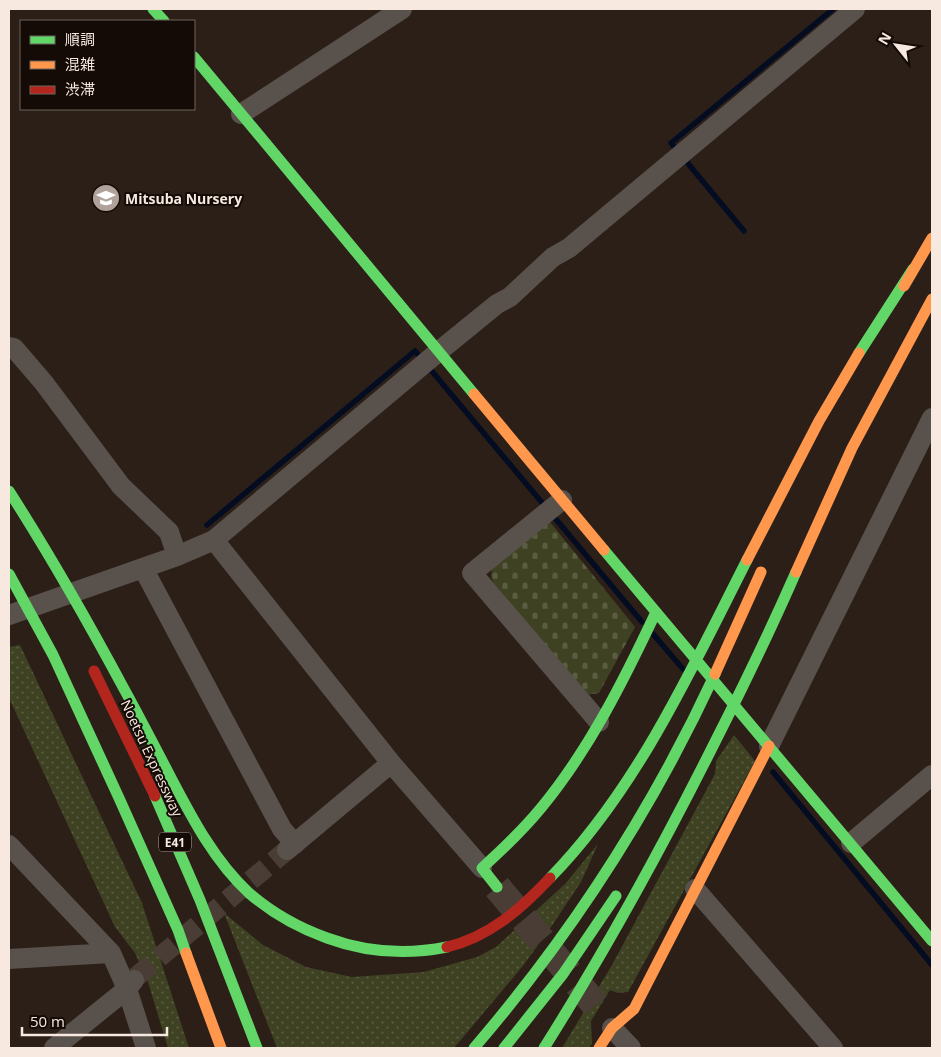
<svg xmlns="http://www.w3.org/2000/svg" width="941" height="1057" viewBox="0 0 941 1057" font-family="'Open Sans','Noto Sans JP',sans-serif">
<style>
.grass{fill:url(#grass-dots)}
.cemetery{fill:url(#cemetery-stones)}
.lines{fill:none;stroke-linecap:round;stroke-linejoin:round}
.stream{stroke:#040c22;stroke-width:5.5}
.street-tunnel{stroke:#4a3d36;stroke-width:20;stroke-dasharray:20 10;stroke-linecap:butt}
.secondary-tunnel{stroke:#4a3d36;stroke-width:28;stroke-dasharray:28 14;stroke-linecap:butt}
.street{stroke:#59514b;stroke-width:20}
.fast{stroke:#63d668;stroke-width:11}
.slow{stroke:#ff974d;stroke-width:11}
.jam{stroke:#b3261e;stroke-width:11}
.labels{text-anchor:middle;dominant-baseline:central;stroke-width:4;stroke-linejoin:round;paint-order:stroke}
.shield{fill:#140b06;stroke:#b4a69f;stroke-width:1}
.shield-label{font-size:12px;font-weight:bold;fill:#f8e9e0}
.poi-label{font-size:14px;font-weight:bold;fill:#f8e9e0;stroke:#140b06;text-anchor:start}
.street-label{font-size:14px;fill:#f8e9e0;stroke:#140b06}
</style>
<defs>
<pattern id="grass-dots" width="8" height="8" patternUnits="userSpaceOnUse" patternTransform="scale(1.25)"><rect width="8" height="8" fill="#3e4222"/><path d="M2 2h.1M6 6h.1" fill="none" stroke="#5b5d42" stroke-width="1.8" stroke-linecap="round"/></pattern>
<pattern id="cemetery-stones" width="16" height="16" patternUnits="userSpaceOnUse" patternTransform="scale(1.25)"><rect width="16" height="16" fill="#3e4222"/><path d="M2 7V4a2 2 0 0 1 4 0v3zM10 15v-3a2 2 0 0 1 4 0v3z" fill="#5b5d42"/></pattern>
</defs>
<rect width="100%" height="100%" fill="#2b1f18"/>
<path class="grass" d="M 20,645 L 142,903 L 189,1048 L 168,1048 L 148,982 L 135,953 L 115,927 L 9,698 L 9,647 Z
M 734,735 L 755,761 L 628,992 L 618,993 L 610,990 L 591,1021 L 592,1044 L 589,1048 L 562,1048 L 612,965 L 715,774 L 716,761 Z
M 598,844 L 581,882 L 549,930 L 522,967 L 454,1048 L 277,1048 L 224,913 L 263,945 L 306,967 L 352,977 L 424,972 L 477,957 L 496,947 L 565,884 Z"/>
<path class="cemetery" d="M 550,522 L 635,627 L 599,693 L 586,695 L 493,582 L 491,576 L 492,568 Z"/>
<g class="lines">
<path class="stream" d="M 744,231 L 671,143 L 833,9
M 207,525 L 415,351 L 642,622
M 653,634 L 683,669
M 773,772 L 932,965"/>
<path class="street-tunnel" d="M 136,977 L 287,850"/>
<path class="secondary-tunnel" d="M 497,887 L 598,1008"/>
<path class="street" d="M 241,114 L 402,9
M 9,347 L 14,348 L 44,383 L 121,486 L 169,532 L 177,556
M 562,500 L 472,573 L 599,722
M 214,540 L 391,763 L 482,868
M 143,568 L 282,829 L 295,844
M 9,615 L 177,556 L 214,540 L 438,352 L 497,304 L 510,297 L 553,257 L 569,248 L 855,9
M 769,746 L 932,418
M 851,843 L 932,775
M 9,845 L 111,953 L 127,989 L 146,1048
M 287,850 L 391,763
M 695,889 L 833,1048
M 9,959 L 111,953
M 612,1028 L 631,1048
M 54,1048 L 127,989 L 134,980"/>
<path class="fast" d="M 153,9 L 164,21
M 194,57 L 474,394
M 859,353 L 913,269
M 9,491 C 50,555 87,620 123,687 C 139,716 154,745 169,774 C 191,816 214,861 249,893 C 272,913 299,928 327,938 C 365,952 407,955 447,947
M 604,550 L 932,941
M 9,574 L 53,655 L 119,798 L 178,930 L 186,953
M 155,796 L 200,900 L 257,1048
M 550,878 C 637,789 691,670 747,560
M 497,887 L 482,868 C 503,849 523,830 541,808 C 589,750 624,680 656,612
M 474,1048 C 572,934 652,810 715,674
M 504,1048 L 563,974 L 616,896
M 544,1048 C 607,948 663,846 716,740 C 744,685 771,629 796,572"/>
<path class="slow" d="M 904,286 L 932,238
M 474,394 L 604,550
M 747,560 L 819,421 L 859,353
M 796,572 L 852,448 L 932,299
M 715,674 L 761,572
M 186,953 L 221,1048
M 599,1048 L 612,1028 L 634,1009 L 769,746"/>
<path class="jam" d="M 94,671 L 155,796
M 447,947 C 489,937 521,909 550,878"/>
</g>
<defs>
<symbol id="school-disc" viewBox="-11 -11 22 22"><circle r="9.5" fill="#b0a29a" stroke="#140b06"/><path d="M0-5L7-2L0 1L-7-2ZM-4 1L0 2.5L4 1V4Q0 6-4 4Z" fill="#fff"/></symbol>
</defs>
<g fill-rule="evenodd">
<use href="#school-disc" x="90" y="182" width="32" height="32"/>
</g>
<g class="labels">
<rect class="shield" x="159" y="832.5" width="32" height="19" rx="4"/>
<g class="shield-label">
<text x="175" y="842">E41</text>
</g>
<g class="poi-label">
<text x="125" y="198">Mitsuba Nursery</text>
</g>
<g class="street-label">
<text transform="translate(152 758) rotate(65)">Noetsu Expressway</text>
</g>
</g>
<rect width="941" height="1057" fill="none" stroke="#f8e9e0" stroke-width="20"/>
<rect x="20" y="20" width="175" height="90" fill="#140b06" stroke="#6f645d"/>
<rect x="30" y="36" width="25" height="8" fill="#63d668" stroke="#6f645d"/>
<text x="65" y="45" font-size="15" fill="#f8e9e0">順調</text>
<rect x="30" y="61" width="25" height="8" fill="#ff974d" stroke="#6f645d"/>
<text x="65" y="70" font-size="15" fill="#f8e9e0">混雑</text>
<rect x="30" y="86" width="25" height="8" fill="#b3261e" stroke="#6f645d"/>
<text x="65" y="95" font-size="15" fill="#f8e9e0">渋滞</text>
<g transform="translate(896 45) rotate(300)" stroke="#140b06" stroke-width="4" paint-order="stroke">
<path d="M0-4L9 19L0 12L-9 19Z" fill="#f8e9e0"/>
<text y="-8" font-size="14" font-weight="bold" text-anchor="middle" fill="#f8e9e0">N</text>
</g>
<path d="M22 1027v8h145v-8" fill="none" stroke="#f8e9e0" stroke-width="2.5"/>
<text x="30" y="1027" font-size="15" fill="#f8e9e0" stroke="#140b06" stroke-width="4" paint-order="stroke">50 m</text>
</svg>
